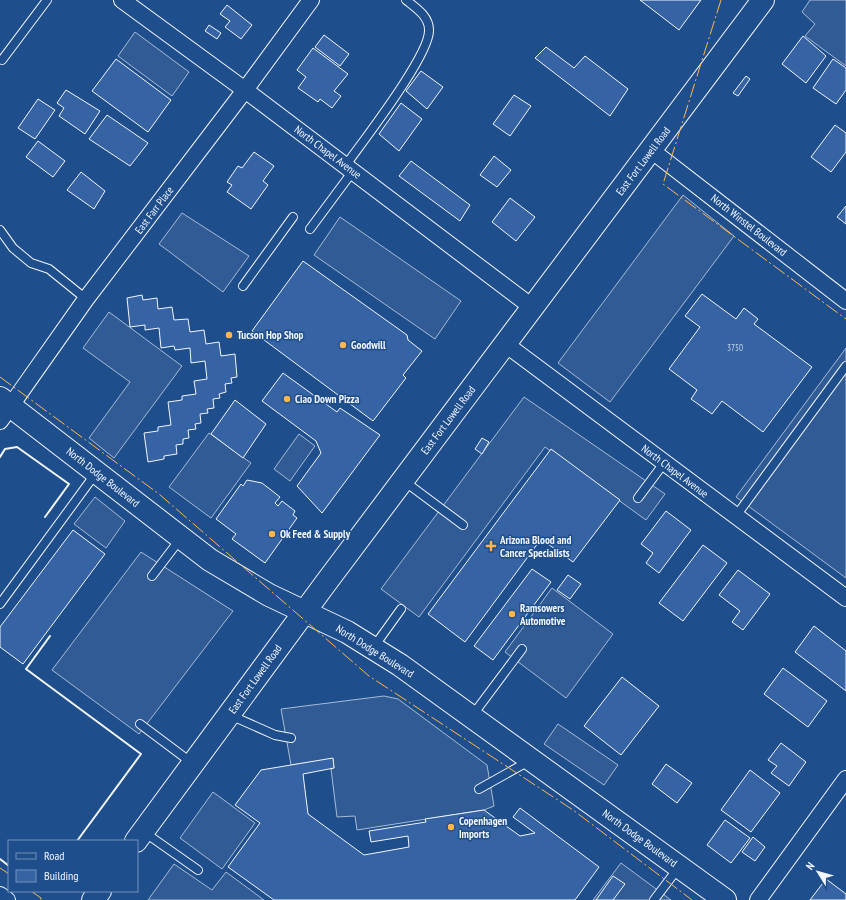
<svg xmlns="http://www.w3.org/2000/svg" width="846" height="900" viewBox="0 0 846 900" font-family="'PT Sans Narrow',sans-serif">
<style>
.parking{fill:#305b95;stroke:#a8bbd7}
.building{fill:#3563a3;stroke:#f2f6ff}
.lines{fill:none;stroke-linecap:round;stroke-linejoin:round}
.lane-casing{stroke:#f2f6ff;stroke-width:10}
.street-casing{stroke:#f2f6ff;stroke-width:18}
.secondary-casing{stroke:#f2f6ff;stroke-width:24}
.lane{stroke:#1f4e8c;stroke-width:8}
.street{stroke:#1f4e8c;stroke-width:16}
.secondary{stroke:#1f4e8c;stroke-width:22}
.wall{stroke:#f2f6ff;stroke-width:2}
.power{stroke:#ffb74d;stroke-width:1;stroke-dasharray:14 3 2 3;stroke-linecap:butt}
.poi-dot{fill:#ffb74d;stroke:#1f4e8c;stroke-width:1.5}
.labels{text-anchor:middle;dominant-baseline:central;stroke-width:3;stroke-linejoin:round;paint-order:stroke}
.number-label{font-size:9px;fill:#c3d1e8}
.street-label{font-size:11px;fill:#f2f6ff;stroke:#1f4e8c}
.poi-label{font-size:11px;font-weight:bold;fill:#f2f6ff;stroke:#1f4e8c;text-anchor:start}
</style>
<rect width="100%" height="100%" fill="#1f4e8c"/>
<path class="parking" d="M 810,0 L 846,0 L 846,66 L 805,36 L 815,24 L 802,12 Z
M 135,32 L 189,72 L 172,96 L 118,56 Z
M 683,195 L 734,236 L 610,402 L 558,363 Z
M 182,213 L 249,256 L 223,292 L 159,244 Z
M 340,217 L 461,301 L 435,339 L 314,255 Z
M 109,312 L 182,366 L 114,458 L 89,438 L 130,382 L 83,348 Z
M 846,348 L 846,578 L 736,497 Z
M 524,397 L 665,494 L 646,520 L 545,447 L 419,617 L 381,589 Z
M 209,433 L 251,463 L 211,518 L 169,487 Z
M 299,434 L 315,446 L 290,481 L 274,469 Z
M 95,497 L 125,521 L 106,548 L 74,524 Z
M 141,552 L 233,611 L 139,734 L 52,670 Z
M 552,588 L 613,634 L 566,698 L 505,652 Z
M 384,696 L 398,699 L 487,765 L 494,806 L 484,810 L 357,830 L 355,816 L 337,817 L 331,769 L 334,768 L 333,759 L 291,765 L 281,709 Z
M 558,724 L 618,765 L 604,785 L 544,744 Z
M 213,792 L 255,823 L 222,869 L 180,838 Z
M 621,863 L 671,900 L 593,900 Z
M 174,864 L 212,890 L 226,872 L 264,900 L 148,900 Z"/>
<path class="building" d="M 640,0 L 701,0 L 679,30 Z
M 227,5 L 252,25 L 241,39 L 225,27 L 230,21 L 220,14 Z
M 209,25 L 221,33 L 217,39 L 205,31 Z
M 324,35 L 349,54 L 340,66 L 315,47 Z
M 803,36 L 826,56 L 806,83 L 782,64 Z
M 546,47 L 574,68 L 585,56 L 628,89 L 610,116 L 535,58 Z
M 313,48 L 348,74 L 334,91 L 341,96 L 332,108 L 320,99 L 318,102 L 298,88 L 306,77 L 297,70 Z
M 116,59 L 171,100 L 148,132 L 92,91 Z
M 833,59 L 846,68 L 846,90 L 836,104 L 813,88 Z
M 421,71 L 443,87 L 427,109 L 406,91 Z
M 746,76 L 750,79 L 738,96 L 733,93 Z
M 66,90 L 100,111 L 85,134 L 59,116 L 64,108 L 57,103 Z
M 514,95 L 531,106 L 510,136 L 493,124 Z
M 38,99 L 55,110 L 35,139 L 18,128 Z
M 401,103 L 422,119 L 399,151 L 379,134 Z
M 107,115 L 148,143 L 130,166 L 89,139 Z
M 835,125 L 846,133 L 846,152 L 831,172 L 811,157 Z
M 38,141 L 65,161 L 53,177 L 26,157 Z
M 254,152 L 274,166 L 263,181 L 268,185 L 251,209 L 227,192 L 232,185 L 227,182 L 238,166 L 242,168 Z
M 494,156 L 511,170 L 497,187 L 480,175 Z
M 411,161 L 470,205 L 460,221 L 399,176 Z
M 81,172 L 105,191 L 94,209 L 67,190 Z
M 510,198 L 535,217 L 516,241 L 492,222 Z
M 846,206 L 846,224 L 837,217 Z
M 303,261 L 407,335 L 408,340 L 422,351 L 403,375 L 406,378 L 373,421 L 252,331 Z
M 702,294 L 736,319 L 744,308 L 758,319 L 754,324 L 812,367 L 763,432 L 722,401 L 712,414 L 691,399 L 697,390 L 669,369 L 700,327 L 685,316 Z
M 142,295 L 143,300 L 157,298 L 158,309 L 172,307 L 174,320 L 188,319 L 190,332 L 204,330 L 206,344 L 219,342 L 221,356 L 235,354 L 237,377 L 231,378 L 232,383 L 225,384 L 226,392 L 219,394 L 220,398 L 213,399 L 214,408 L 207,409 L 208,413 L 200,414 L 201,423 L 195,424 L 196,429 L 188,430 L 189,438 L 183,439 L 183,444 L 176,445 L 177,454 L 164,456 L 164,459 L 148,462 L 144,433 L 158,431 L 158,427 L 171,425 L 168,402 L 182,400 L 182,396 L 196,394 L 194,381 L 207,379 L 205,361 L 191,363 L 190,348 L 175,350 L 174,346 L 161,348 L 159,328 L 145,330 L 145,325 L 130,327 L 127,298 Z
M 283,373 L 337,412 L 340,408 L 380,435 L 322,513 L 297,486 L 321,453 L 316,441 L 262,401 Z
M 235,400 L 266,424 L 243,458 L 211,434 Z
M 482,438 L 489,442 L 482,454 L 475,449 Z
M 551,449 L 620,500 L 573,562 L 541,539 L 465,642 L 428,614 Z
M 247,480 L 262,483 L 280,497 L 275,503 L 278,506 L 282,501 L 295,511 L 293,515 L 297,518 L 265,563 L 232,539 L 236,534 L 216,519 L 241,484 L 243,486 Z
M 666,511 L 691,530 L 659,573 L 646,563 L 653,553 L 641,544 Z
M 73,530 L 105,554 L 23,664 L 0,647 L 0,627 Z
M 703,545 L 727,563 L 683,621 L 659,603 Z
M 532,569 L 551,582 L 493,660 L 474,646 Z
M 738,570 L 770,594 L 743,630 L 732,622 L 740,611 L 719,595 Z
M 568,575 L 581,584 L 570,599 L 557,590 Z
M 814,626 L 846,651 L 846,691 L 795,652 Z
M 783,668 L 827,701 L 808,727 L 764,694 Z
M 622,677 L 659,706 L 621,755 L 584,726 Z
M 781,743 L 806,762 L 789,786 L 771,773 L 777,766 L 768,760 Z
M 333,758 L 334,768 L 303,774 L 308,814 L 364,855 L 409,847 L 408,836 L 371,842 L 369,831 L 426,822 L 425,819 L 484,810 L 520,836 L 535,833 L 513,817 L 520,808 L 599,867 L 575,900 L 274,900 L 228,867 L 260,823 L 235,805 L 261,770 Z
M 666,764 L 692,783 L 677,803 L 652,784 Z
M 750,770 L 780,793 L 751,832 L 721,810 Z
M 725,820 L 750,838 L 731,863 L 707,845 Z
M 753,837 L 765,847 L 755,861 L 742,852 Z
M 613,876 L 625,884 L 613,900 L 596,900 Z
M 826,879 L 846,894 L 846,900 L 810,900 Z"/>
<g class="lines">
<defs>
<path id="lane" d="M 2,60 L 47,0
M 346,165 C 363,141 430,55 429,30 C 429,16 416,8 406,0
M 310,229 L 353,171
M 0,230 L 13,248 L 31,263 L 49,269 L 86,299
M 243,286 L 293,217
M 404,481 L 463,525
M 638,498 L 664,463
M 736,516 L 846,366
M 152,576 L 181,538
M 0,604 L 96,473
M 373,648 L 401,609
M 230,715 L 275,735 L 291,738
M 472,716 L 522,649
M 140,724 L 192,763
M 479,789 L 529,761
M 144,832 L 198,870
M 654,900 L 679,867"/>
<path id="street" d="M 122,0 L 245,90 L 532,307
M 651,150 L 846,301
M 504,343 L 846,598
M 0,421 L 86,299 L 245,90 L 311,0
M 0,895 L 7,900
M 758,900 L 846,779"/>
<path id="secondary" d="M 0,398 L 210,560 L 269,595 L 347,632 L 400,665 L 725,900
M 136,841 L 325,584 L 763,0
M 93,900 L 100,891"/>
</defs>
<use href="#lane" class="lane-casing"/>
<use href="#street" class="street-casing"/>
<use href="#secondary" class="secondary-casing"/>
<use href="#lane" class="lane"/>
<use href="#street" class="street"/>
<use href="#secondary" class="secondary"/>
<path class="wall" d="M 0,457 L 5,449 L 17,447 L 69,484 L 45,517
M 50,636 L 26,669 L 141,754 L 77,841
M 0,859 L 9,866"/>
<path class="power" d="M 721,0 L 663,184 L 846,319
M 0,377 L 159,494 L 369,676 L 573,810 L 692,900
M 0,868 L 9,874
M 31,891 L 41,898 L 41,900"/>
</g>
<g class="poi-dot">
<circle cx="229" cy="335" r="4"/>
<circle cx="343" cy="345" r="4"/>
<circle cx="287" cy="399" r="4"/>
<circle cx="272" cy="534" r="4"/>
<path d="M489 540h4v4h4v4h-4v4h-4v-4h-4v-4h4z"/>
<circle cx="512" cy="614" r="4"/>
<circle cx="451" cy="827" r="4"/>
</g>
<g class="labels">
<g class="number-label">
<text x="735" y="347">3750</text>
</g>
<g class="street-label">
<text transform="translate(328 152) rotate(37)">North Chapel Avenue</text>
<text transform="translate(643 161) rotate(-53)">East Fort Lowell Road</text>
<text transform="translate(154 210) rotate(-53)">East Farr Place</text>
<text transform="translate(749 225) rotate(38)">North Winstel Boulevard</text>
<text transform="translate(448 420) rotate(-53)">East Fort Lowell Road</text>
<text transform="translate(675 471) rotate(37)">North Chapel Avenue</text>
<text transform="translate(103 477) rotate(38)">North Dodge Boulevard</text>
<text transform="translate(375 651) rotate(32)">North Dodge Boulevard</text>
<text transform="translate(255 679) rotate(-54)">East Fort Lowell Road</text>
<text transform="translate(640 838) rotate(36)">North Dodge Boulevard</text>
</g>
<g class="poi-label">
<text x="237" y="335">Tucson Hop Shop</text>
<text x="351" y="345">Goodwill</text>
<text x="295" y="399">Ciao Down Pizza</text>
<text x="280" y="534">Ok Feed &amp; Supply</text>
<text x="500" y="540">Arizona Blood and<tspan x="500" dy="13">Cancer Specialists</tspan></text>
<text x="520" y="608">Ramsowers<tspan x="520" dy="13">Automotive</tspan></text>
<text x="459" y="821">Copenhagen<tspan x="459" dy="13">Imports</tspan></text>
</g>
</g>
<rect x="8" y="840" width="130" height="52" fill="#1f4e8c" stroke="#7391ba"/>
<rect x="16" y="853" width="20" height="6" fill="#1f4e8c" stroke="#7391ba"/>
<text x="44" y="860" font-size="12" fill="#f2f6ff">Road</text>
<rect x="16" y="870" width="20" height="12" fill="#3563a3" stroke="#7391ba"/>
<text x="44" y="880" font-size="12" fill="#f2f6ff">Building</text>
<g transform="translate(818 872) rotate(307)" stroke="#1f4e8c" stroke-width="3" paint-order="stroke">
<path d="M0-3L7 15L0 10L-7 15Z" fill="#f2f6ff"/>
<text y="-6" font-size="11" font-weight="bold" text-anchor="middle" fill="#f2f6ff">N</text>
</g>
</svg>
